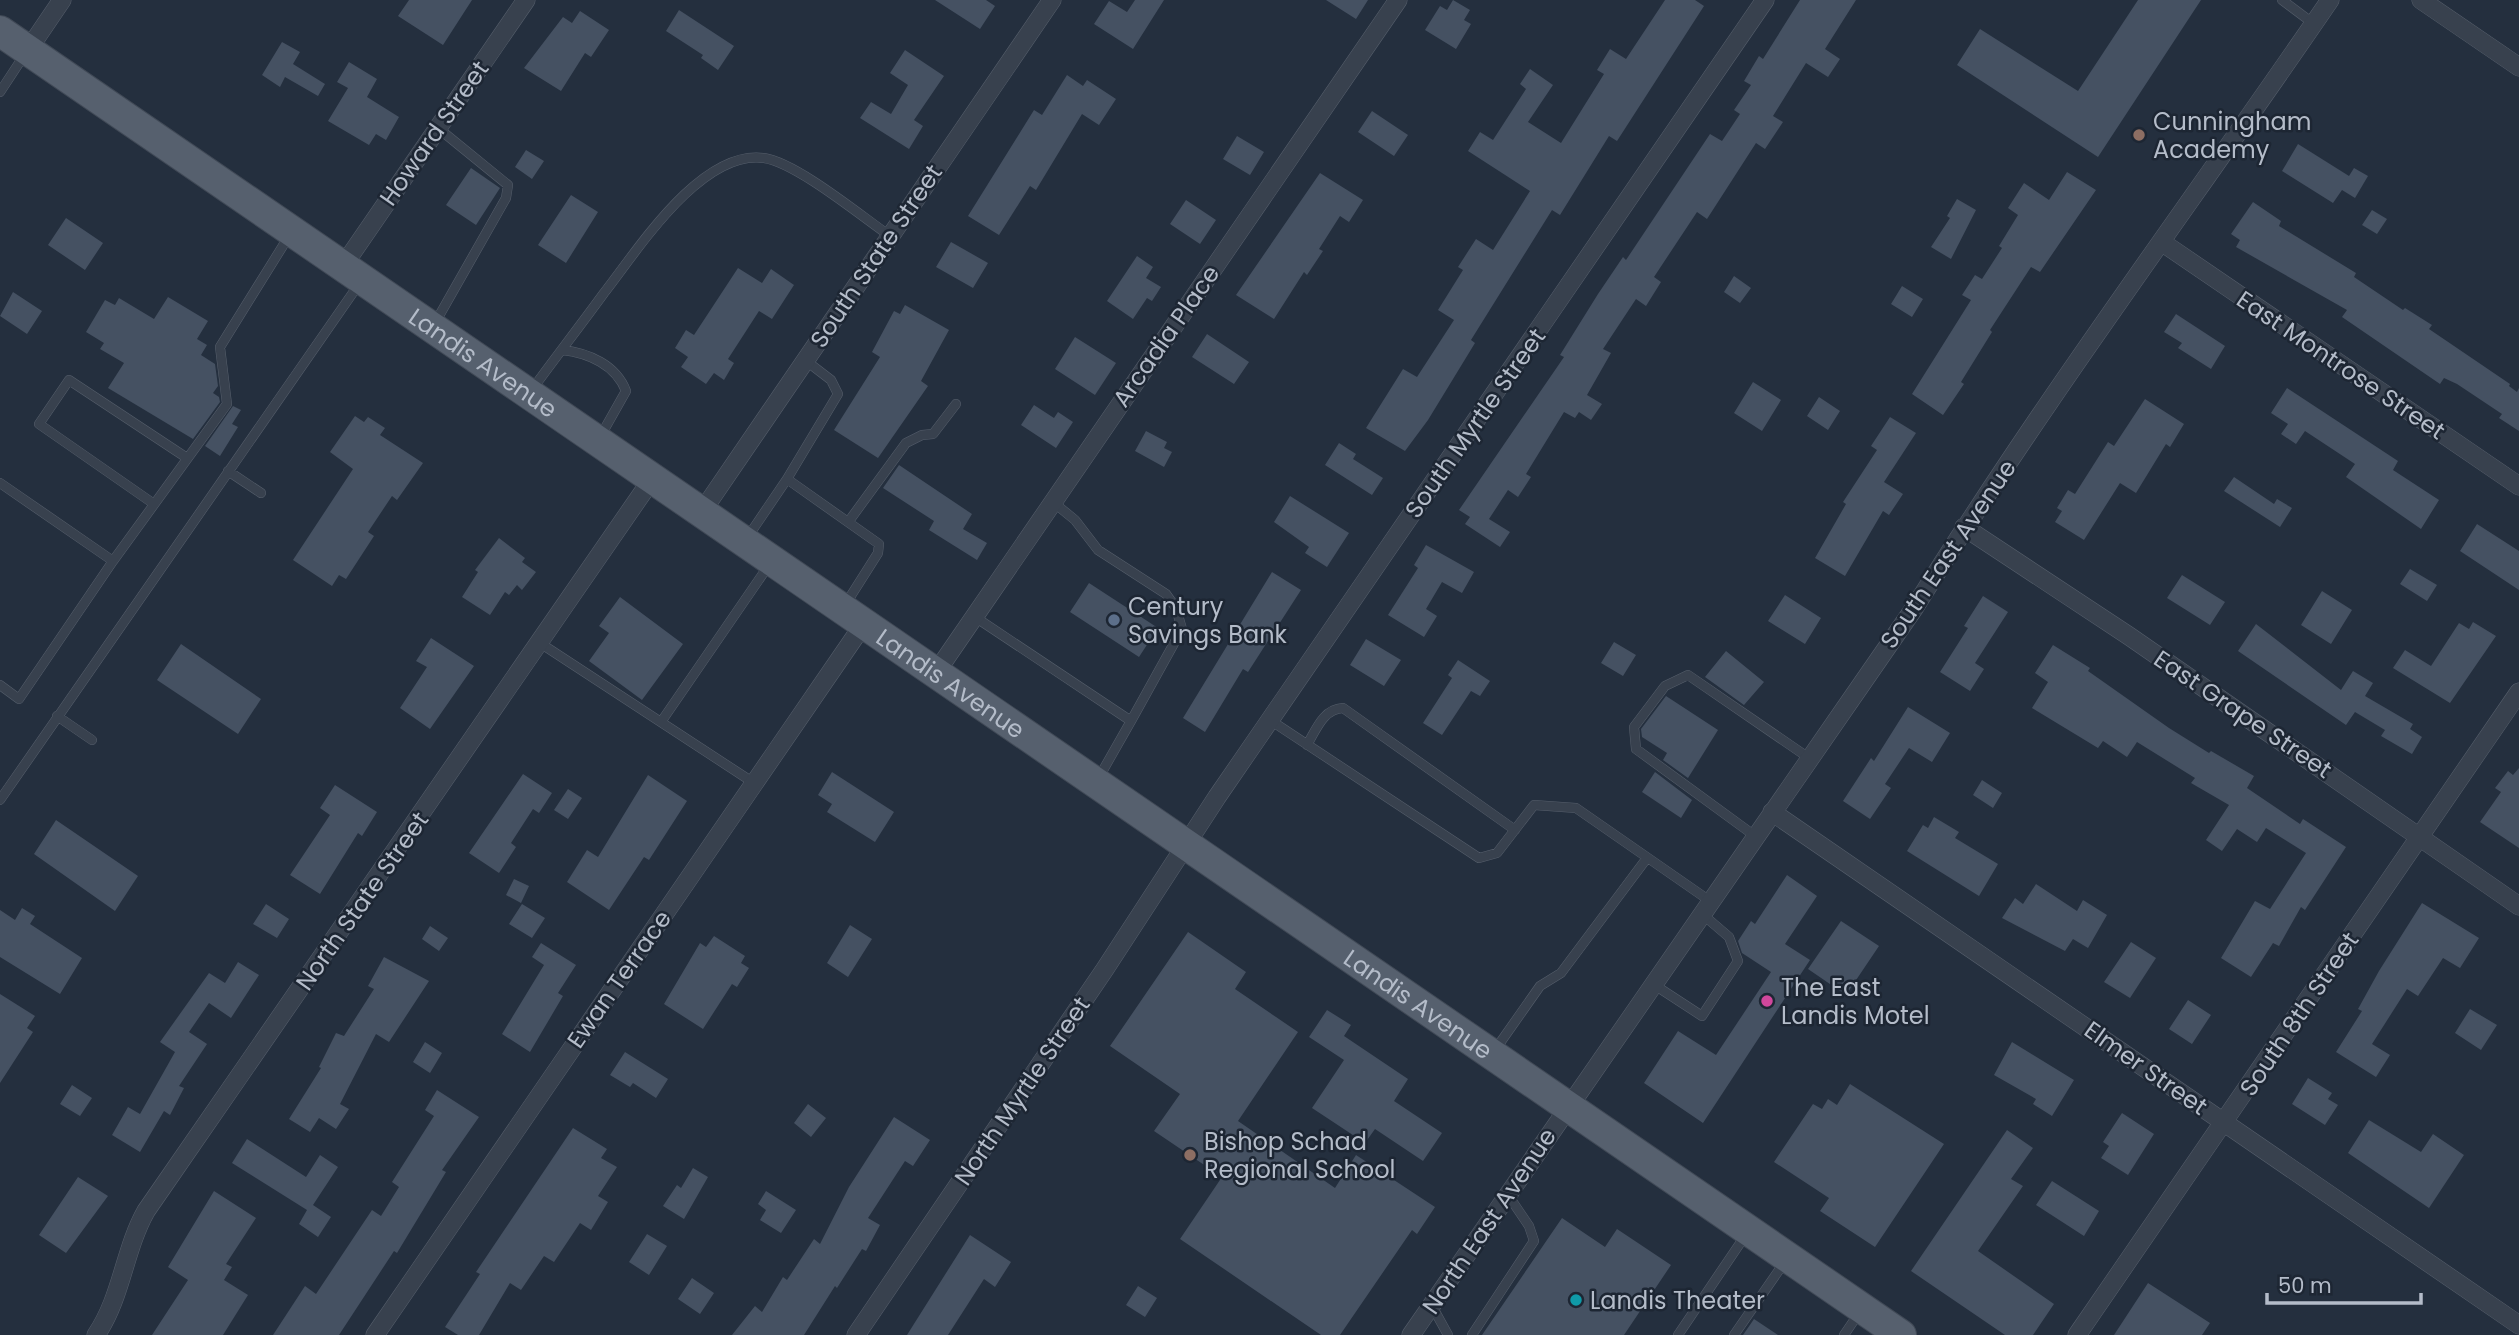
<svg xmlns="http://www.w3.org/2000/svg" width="2519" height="1335" viewBox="0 0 2519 1335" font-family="Poppins,sans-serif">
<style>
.building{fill:#455162}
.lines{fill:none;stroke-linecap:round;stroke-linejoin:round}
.lane-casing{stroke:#565f6c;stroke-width:10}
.street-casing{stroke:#565f6c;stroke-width:19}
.primary-casing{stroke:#414a57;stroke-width:32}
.lane{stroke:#38414e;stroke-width:9}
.street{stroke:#38414e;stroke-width:18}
.primary{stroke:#56606e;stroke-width:30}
.education-dot{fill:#8d6e63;stroke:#1d2633;stroke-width:2.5}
.service-dot{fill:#5c6f8a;stroke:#1d2633;stroke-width:2.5}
.hotel-dot{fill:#d1479c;stroke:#1d2633;stroke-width:2.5}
.culture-dot{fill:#0f9aa8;stroke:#1d2633;stroke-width:2.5}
.labels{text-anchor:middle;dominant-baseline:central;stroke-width:5;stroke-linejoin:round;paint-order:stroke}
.poi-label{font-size:24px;fill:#b4bcc9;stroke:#1d2633;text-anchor:start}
.street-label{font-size:24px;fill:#b4bcc9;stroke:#1d2633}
</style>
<rect width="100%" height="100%" fill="#242f3e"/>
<path class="building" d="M 409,0 L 472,0 L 443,45 L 398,16 Z
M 935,0 L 986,0 L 995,6 L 980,29 Z
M 1135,0 L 1164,0 L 1133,49 L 1094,24 L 1109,1 L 1127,12 Z
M 1326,0 L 1368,0 L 1356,19 Z
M 1453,0 L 1470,10 L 1464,20 L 1471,24 L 1456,49 L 1425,30 L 1440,6 L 1447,10 Z
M 1665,0 L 1695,0 L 1704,6 L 1617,141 L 1609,136 L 1560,215 L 1552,210 L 1471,340 L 1475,343 L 1428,420 L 1405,451 L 1366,428 L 1403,369 L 1417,377 L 1454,320 L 1438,310 L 1463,270 L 1458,267 L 1476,239 L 1493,250 L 1530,191 L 1468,151 L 1480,132 L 1493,140 L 1526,89 L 1520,84 L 1530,69 L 1553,85 L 1528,122 L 1561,143 L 1604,74 L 1597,70 L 1610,49 L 1626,59 Z
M 1800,0 L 1856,0 L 1825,49 L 1840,59 L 1828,77 L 1806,63 L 1773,116 L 1783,122 L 1765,149 L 1756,143 L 1707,219 L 1697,212 L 1654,277 L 1661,282 L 1646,306 L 1636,299 L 1603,349 L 1611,353 L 1587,395 L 1602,404 L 1591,420 L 1579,412 L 1575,418 L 1564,412 L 1526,474 L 1531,477 L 1518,497 L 1508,490 L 1489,519 L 1510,532 L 1500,547 L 1465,524 L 1470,517 L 1459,510 L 1564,357 L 1560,355 L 1598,294 L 1623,257 L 1626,260 L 1710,134 L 1722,141 L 1740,114 L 1734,110 L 1751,85 L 1744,81 L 1759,56 L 1763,59 Z
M 2138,0 L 2201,0 L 2098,157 L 1957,65 L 1980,29 L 2078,91 Z
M 679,10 L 734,46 L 718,70 L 701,58 L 703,55 L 666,31 Z
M 580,11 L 609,30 L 591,57 L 585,53 L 561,91 L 524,68 L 563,17 L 572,23 Z
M 282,42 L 300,52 L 293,64 L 325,84 L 318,96 L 285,77 L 280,87 L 262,75 Z
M 905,50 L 944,76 L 914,120 L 923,126 L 909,149 L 860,118 L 871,102 L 891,114 L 908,85 L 890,73 Z
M 349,62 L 377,79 L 367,97 L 399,117 L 386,140 L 376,134 L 369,145 L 328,121 L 348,88 L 337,82 Z
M 1067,75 L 1083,86 L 1087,80 L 1116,99 L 1099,125 L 1082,114 L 1036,190 L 1030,186 L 999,235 L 968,216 L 1034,110 L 1042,115 Z
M 1372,111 L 1408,135 L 1394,156 L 1358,132 Z
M 1237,136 L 1264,152 L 1250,175 L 1223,159 Z
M 2298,144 L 2349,176 L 2354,168 L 2368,176 L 2355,198 L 2342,190 L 2333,203 L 2282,171 Z
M 526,150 L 544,161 L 532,179 L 515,167 Z
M 471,168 L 500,188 L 476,225 L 446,205 Z
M 2067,172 L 2096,190 L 2040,272 L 2031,267 L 1990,330 L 1992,332 L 1961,382 L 1964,384 L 1943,415 L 1912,394 L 1971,300 L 1962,295 L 1975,275 L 1982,279 L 2002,248 L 1999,246 L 2018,215 L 2008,208 L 2024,183 L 2049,200 Z
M 1320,173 L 1363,200 L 1349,222 L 1340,216 L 1319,249 L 1323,251 L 1307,275 L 1304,272 L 1274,319 L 1236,295 Z
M 571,195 L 598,212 L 566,263 L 538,245 Z
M 1957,199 L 1976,210 L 1951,259 L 1931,247 L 1950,218 L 1947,216 Z
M 1186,200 L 1216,220 L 1200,244 L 1170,224 Z
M 2253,202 L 2281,221 L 2279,226 L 2356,273 L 2354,277 L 2403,310 L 2405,308 L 2432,325 L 2429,329 L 2510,384 L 2509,386 L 2517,392 L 2519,388 L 2519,431 L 2499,418 L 2502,414 L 2457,384 L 2444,378 L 2440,384 L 2342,317 L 2347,310 L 2236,247 L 2240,240 L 2231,234 Z
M 2372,210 L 2387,219 L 2377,234 L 2362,225 Z
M 66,218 L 103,243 L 85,270 L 48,245 Z
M 951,242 L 988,263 L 973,288 L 936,267 Z
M 1137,256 L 1153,267 L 1146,278 L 1161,287 L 1152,301 L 1147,298 L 1133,319 L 1107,301 Z
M 738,268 L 762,283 L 771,269 L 794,285 L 772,319 L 759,311 L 728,359 L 734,363 L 724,380 L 714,373 L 706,384 L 681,367 L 688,357 L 675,348 L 686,330 L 694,335 Z
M 1734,276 L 1751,288 L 1740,303 L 1724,292 Z
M 1902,286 L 1923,299 L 1912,317 L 1891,304 Z
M 13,292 L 42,311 L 27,334 L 0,316 Z
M 168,297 L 208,321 L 197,339 L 207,345 L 201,355 L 215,364 L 218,386 L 213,393 L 219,397 L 220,402 L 193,439 L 108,388 L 124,363 L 100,349 L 104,343 L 86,332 L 105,300 L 115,305 L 119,298 L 154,319 Z
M 905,305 L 949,330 L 921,381 L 928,386 L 878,458 L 834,430 L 880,357 L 872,352 L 894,311 L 900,314 Z
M 2176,314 L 2225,346 L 2211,369 L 2178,348 L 2182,343 L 2164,332 Z
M 1207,334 L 1249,362 L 1234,384 L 1192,357 Z
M 1075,337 L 1116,363 L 1095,395 L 1055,369 Z
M 1753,382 L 1781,400 L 1762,431 L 1734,413 Z
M 2287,388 L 2398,461 L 2393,470 L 2439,500 L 2421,529 L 2346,477 L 2355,464 L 2305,431 L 2296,444 L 2281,434 L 2288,424 L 2271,413 Z
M 1819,397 L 1840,411 L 1828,430 L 1807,416 Z
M 2145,399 L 2184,424 L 2170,447 L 2166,444 L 2136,493 L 2120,483 L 2084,540 L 2055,522 L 2062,511 L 2057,508 L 2068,490 L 2075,494 L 2108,442 L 2114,446 Z
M 1034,405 L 1054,418 L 1058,412 L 1073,422 L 1056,448 L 1021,425 Z
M 233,406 L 241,410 L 232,424 L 238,427 L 220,456 L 205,446 Z
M 355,416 L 364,422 L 368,417 L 385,428 L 380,435 L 423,463 L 397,500 L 392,496 L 368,532 L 374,536 L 346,579 L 339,575 L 332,586 L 293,560 L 353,469 L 330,452 Z
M 1890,417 L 1916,433 L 1884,482 L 1903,494 L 1889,515 L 1883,511 L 1845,576 L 1815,558 L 1846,504 L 1843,502 L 1877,450 L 1871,446 Z
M 1146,431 L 1167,442 L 1164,448 L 1172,452 L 1164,467 L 1135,451 Z
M 1339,443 L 1356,454 L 1353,459 L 1383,478 L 1372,495 L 1325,465 Z
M 899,465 L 972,514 L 963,529 L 987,543 L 977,560 L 929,530 L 934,521 L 883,488 Z
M 2234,477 L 2274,504 L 2277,499 L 2292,508 L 2280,527 L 2224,491 Z
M 1290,496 L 1349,533 L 1327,567 L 1305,553 L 1309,547 L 1274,522 Z
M 2477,524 L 2519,551 L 2519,590 L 2460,551 Z
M 499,538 L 525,558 L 522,562 L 536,572 L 522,590 L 517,585 L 509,595 L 505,592 L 490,615 L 462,597 L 478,572 L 475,570 Z
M 1426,545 L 1474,572 L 1462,593 L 1442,582 L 1426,609 L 1437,616 L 1424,637 L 1388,615 L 1418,568 L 1414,565 Z
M 2410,569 L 2437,585 L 2427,601 L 2400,584 Z
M 1272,572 L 1301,590 L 1248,672 L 1243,669 L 1205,732 L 1183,718 Z
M 2182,575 L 2225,602 L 2210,625 L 2167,598 Z
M 1089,583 L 1158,628 L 1139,657 L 1070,612 Z
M 2322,591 L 2352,610 L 2331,644 L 2301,625 Z
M 1785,595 L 1821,618 L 1805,644 L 1768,621 Z
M 1983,596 L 2008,612 L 1975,663 L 1984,669 L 1970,691 L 1940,672 L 1968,628 L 1964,626 Z
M 620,597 L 683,644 L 642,700 L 589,661 L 609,633 L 599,626 Z
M 2473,622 L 2496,636 L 2450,703 L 2393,668 L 2405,650 L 2431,666 L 2459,623 L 2469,629 Z
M 2256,624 L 2341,690 L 2353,671 L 2373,683 L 2365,696 L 2413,724 L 2410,729 L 2422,737 L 2412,754 L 2381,736 L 2385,730 L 2355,712 L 2346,725 L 2238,651 Z
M 431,638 L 474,666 L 430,729 L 400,708 L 427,667 L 416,661 Z
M 1366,639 L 1401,660 L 1384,686 L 1350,665 Z
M 1614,642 L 1636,655 L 1623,676 L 1601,663 Z
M 181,644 L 261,699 L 238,734 L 157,680 Z
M 2053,645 L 2090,668 L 2088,671 L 2169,728 L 2209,753 L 2211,751 L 2254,776 L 2247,788 L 2300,824 L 2303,819 L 2346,847 L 2305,910 L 2301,907 L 2279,946 L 2273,943 L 2251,977 L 2221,958 L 2255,901 L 2270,909 L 2306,853 L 2266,828 L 2257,842 L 2237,829 L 2222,851 L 2206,840 L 2229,805 L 2191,783 L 2195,778 L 2137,742 L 2127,757 L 2103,741 L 2098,748 L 2032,708 L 2048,682 L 2035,673 Z
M 1726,651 L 1764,682 L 1744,705 L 1705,677 Z
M 1458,660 L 1490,681 L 1480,696 L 1471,691 L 1442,735 L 1423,723 L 1452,678 L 1448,675 Z
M 1666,696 L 1718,730 L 1688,778 L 1663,760 L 1667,753 L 1642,737 L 1641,729 Z
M 1908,707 L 1950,733 L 1932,762 L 1909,748 L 1885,784 L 1891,788 L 1870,819 L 1843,801 L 1871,758 L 1874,761 Z
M 2519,768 L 2519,848 L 2480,822 L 2501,792 L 2495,788 L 2508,771 L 2513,775 Z
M 832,772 L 894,812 L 875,842 L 827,812 L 832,804 L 818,795 Z
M 1655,772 L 1692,800 L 1681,818 L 1642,792 Z
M 523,774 L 552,793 L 539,813 L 533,809 L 511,843 L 516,847 L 499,873 L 469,853 Z
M 648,775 L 687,801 L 649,860 L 644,857 L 609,910 L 567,882 L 587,850 L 598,857 Z
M 1982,780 L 2002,793 L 1993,808 L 1973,795 Z
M 335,785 L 377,812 L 362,836 L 358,833 L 320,894 L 290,875 L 330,815 L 320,808 Z
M 568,789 L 582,798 L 568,819 L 554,810 Z
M 1934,817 L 1959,832 L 1955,838 L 1998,864 L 1979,896 L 1907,851 L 1923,825 L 1928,828 Z
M 56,820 L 138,876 L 115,911 L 34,854 Z
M 1787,875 L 1817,896 L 1785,944 L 1810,960 L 1703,1123 L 1644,1083 L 1678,1031 L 1716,1055 L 1771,972 L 1742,953 L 1738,941 L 1751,921 L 1755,924 Z
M 514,879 L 529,886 L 521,903 L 506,895 Z
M 2036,884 L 2077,911 L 2083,900 L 2107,915 L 2088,948 L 2073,939 L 2065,951 L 2002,918 L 2015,898 L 2023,904 Z
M 2422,903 L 2479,938 L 2460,968 L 2443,958 L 2418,996 L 2407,989 L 2372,1044 L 2390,1055 L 2376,1077 L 2336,1052 L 2362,1011 L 2358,1009 L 2379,971 Z
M 266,904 L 289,919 L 277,938 L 253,924 Z
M 522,904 L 545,918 L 532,938 L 509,924 Z
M 22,908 L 35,916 L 30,924 L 82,958 L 60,994 L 0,957 L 0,910 L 15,920 Z
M 1841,921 L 1879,946 L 1846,995 L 1808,969 Z
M 850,925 L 872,939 L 848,977 L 827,963 Z
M 430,926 L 448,938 L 439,951 L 422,939 Z
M 1188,932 L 1246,972 L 1235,989 L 1298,1032 L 1238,1121 L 1335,1188 L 1356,1155 L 1435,1207 L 1417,1234 L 1412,1230 L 1340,1335 L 1321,1335 L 1180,1239 L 1222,1177 L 1154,1131 L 1180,1094 L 1110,1046 Z
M 714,936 L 745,956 L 741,963 L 749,968 L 737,987 L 732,984 L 703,1029 L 664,1004 L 700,943 L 706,947 Z
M 2131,942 L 2156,958 L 2130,998 L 2104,982 Z
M 541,943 L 576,965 L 558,993 L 563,996 L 530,1052 L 502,1034 L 544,965 L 532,957 Z
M 384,957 L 429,981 L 389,1042 L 376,1034 L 340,1104 L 349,1109 L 336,1129 L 319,1118 L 310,1132 L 289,1119 L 321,1068 L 319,1067 L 336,1033 L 344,1036 L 374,989 L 368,986 Z
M 238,962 L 259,975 L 231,1018 L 209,1003 L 189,1032 L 207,1044 L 179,1086 L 184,1088 L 170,1115 L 164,1111 L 140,1152 L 112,1135 L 128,1107 L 140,1114 L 175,1052 L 160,1042 L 209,973 L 225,983 Z
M 0,994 L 35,1016 L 27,1028 L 33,1032 L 0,1083 Z
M 2188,1000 L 2211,1015 L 2192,1044 L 2169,1029 Z
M 2470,1009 L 2497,1025 L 2481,1050 L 2455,1033 Z
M 1327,1010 L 1351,1025 L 1344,1036 L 1408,1079 L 1394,1101 L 1442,1133 L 1423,1161 L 1375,1129 L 1365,1143 L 1312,1108 L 1344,1060 L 1309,1037 Z
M 425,1042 L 442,1053 L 430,1073 L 413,1062 Z
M 2012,1042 L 2074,1080 L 2052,1116 L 2033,1104 L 2036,1099 L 1994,1075 Z
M 625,1052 L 668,1079 L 656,1098 L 633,1083 L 630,1087 L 610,1075 Z
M 2308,1078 L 2332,1093 L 2328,1099 L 2338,1105 L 2325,1125 L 2292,1104 Z
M 1850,1084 L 1944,1144 L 1875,1247 L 1820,1211 L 1829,1198 L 1774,1162 L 1813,1104 L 1822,1109 L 1828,1099 L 1837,1105 Z
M 72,1085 L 92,1098 L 80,1116 L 60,1104 Z
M 437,1090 L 479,1117 L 442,1170 L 446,1172 L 397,1253 L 394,1251 L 339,1335 L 273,1335 L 305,1286 L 316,1294 L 372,1210 L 381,1216 L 399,1187 L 392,1182 L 434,1116 L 425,1110 Z
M 808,1104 L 826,1118 L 811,1137 L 794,1123 Z
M 2122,1113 L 2154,1134 L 2128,1175 L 2101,1158 L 2109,1146 L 2103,1142 Z
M 894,1117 L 930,1140 L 913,1166 L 905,1161 L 868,1218 L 880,1225 L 866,1251 L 862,1249 L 837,1288 L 835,1286 L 804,1335 L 732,1335 L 755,1306 L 762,1312 L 783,1277 L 787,1280 L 814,1239 L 820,1244 L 849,1187 Z
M 2369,1120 L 2421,1152 L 2433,1134 L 2464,1155 L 2429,1208 L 2348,1153 Z
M 573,1128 L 607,1149 L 601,1158 L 617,1167 L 598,1196 L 608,1202 L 591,1230 L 580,1223 L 554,1262 L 544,1256 L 521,1290 L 510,1283 L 479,1335 L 458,1335 L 445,1327 L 480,1274 L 476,1272 Z
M 2007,1130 L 2033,1148 L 2011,1179 L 2023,1186 L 1978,1251 L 2054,1304 L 2033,1335 L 2005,1335 L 1911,1271 Z
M 247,1139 L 306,1177 L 320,1155 L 338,1167 L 313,1205 L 331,1217 L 318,1237 L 299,1224 L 307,1210 L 232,1163 Z
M 693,1168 L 708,1177 L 684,1219 L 663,1206 L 677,1185 L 681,1188 Z
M 78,1177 L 108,1196 L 66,1253 L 39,1235 Z
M 2052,1181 L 2099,1211 L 2084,1236 L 2036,1205 Z
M 214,1191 L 256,1218 L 226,1264 L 232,1267 L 224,1280 L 248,1295 L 223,1335 L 152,1335 L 188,1280 L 168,1267 Z
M 766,1191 L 796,1210 L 781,1233 L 760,1220 L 766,1210 L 758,1204 Z
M 1562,1218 L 1605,1247 L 1617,1229 L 1671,1265 L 1624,1335 L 1482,1335 Z
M 647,1234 L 667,1246 L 649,1275 L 629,1262 Z
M 970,1235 L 1011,1262 L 995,1287 L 984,1279 L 948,1335 L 907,1335 Z
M 692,1278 L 714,1293 L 700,1314 L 678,1299 Z
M 2148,1283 L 2210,1323 L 2202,1335 L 2114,1335 Z
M 1138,1286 L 1157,1298 L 1145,1317 L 1126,1305 Z
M 1754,1319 L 1778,1335 L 1743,1335 Z"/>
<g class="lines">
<defs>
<path id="lane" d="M 2282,0 L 2314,24
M 0,92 L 25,54
M 435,323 L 506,198 L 508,185 L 438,128
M 562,350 C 589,353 616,365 626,391 L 600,437
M 531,391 C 555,358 580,326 604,293 C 637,251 701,149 764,158 C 797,163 861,216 890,236
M 228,471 L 261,493
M 787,479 L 838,394 L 831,380 L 805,360
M 0,483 L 113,561
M 1053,502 L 1075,520 L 1098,550 L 1166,594 L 1176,608 L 1182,629 L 1131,721
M 154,504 L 39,424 L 69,380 L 187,458
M 849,521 L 906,443 L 922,435 L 933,434 L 956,404
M 747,538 L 787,479 L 879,544 L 878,553 L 845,605
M 975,617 L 1131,721 L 1098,779
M 540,643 L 754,783
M 0,685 L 19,699 L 113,561 L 227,404 L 220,347 L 289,236
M 57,716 L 92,740
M 1270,720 L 1479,858 L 1497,853 L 1534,805 L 1576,808 L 1710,901
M 661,722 L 769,565
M 1307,745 C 1316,730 1323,709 1343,708 L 1515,830
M 0,800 L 359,284
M 1755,836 L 1636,749 L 1634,727 L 1665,686 L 1688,675 L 1809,758
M 1653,984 L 1702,1016 L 1738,961 L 1729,937 L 1701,913
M 1495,1050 L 1540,986 L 1561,973 L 1647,858
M 1432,1306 L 1448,1335
M 1472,1335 L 1534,1241 L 1529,1226 L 1508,1195
M 1678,1335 L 1747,1233
M 1734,1335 L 1786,1260
M 1844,1335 L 1859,1313"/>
<path id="street" d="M 2421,0 L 2519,67
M 28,50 L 62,0
M 2163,243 L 2519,486
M 343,266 L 526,0
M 701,513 L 1052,0
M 1964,527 L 2129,636 L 2519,906
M 935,674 L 1398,0
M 1772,812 L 2519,1325
M 96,1335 C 122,1297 124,1250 146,1211 L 652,479
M 375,1335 L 863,625
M 856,1335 L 1105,969 L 1217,797 L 1765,0
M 1411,1335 L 1915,607 C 2044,399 2192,202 2330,0
M 2077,1335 L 2519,692"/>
<g id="primary">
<path id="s1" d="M 0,31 L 1901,1335"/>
</g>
</defs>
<use href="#lane" class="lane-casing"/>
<use href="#street" class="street-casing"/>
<use href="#primary" class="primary-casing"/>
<use href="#lane" class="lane"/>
<use href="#street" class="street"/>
<use href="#primary" class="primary"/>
</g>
<g class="education-dot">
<circle cx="2139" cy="135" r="7"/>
<circle cx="1190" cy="1155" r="7"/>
</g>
<circle class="service-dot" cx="1114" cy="620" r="7"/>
<circle class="hotel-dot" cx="1767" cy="1001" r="7"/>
<circle class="culture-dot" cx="1576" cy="1300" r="7"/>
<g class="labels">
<g class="poi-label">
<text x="2153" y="121">Cunningham<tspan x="2153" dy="28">Academy</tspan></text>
<text x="1128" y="606">Century<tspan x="1128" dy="28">Savings Bank</tspan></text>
<text x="1781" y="987">The East<tspan x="1781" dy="28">Landis Motel</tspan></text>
<text x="1204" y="1141">Bishop Schad<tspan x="1204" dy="28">Regional School</tspan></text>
<text x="1590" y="1300">Landis Theater</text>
</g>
<g class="street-label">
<text transform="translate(434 133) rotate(-55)">Howard Street</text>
<text transform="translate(876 256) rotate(-56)">South State Street</text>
<text transform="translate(1166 336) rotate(-55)">Arcadia Place</text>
<text stroke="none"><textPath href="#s1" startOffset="586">Landis Avenue</textPath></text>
<text transform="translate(2341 365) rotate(34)">East Montrose Street</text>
<text transform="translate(1475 423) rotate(-55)">South Myrtle Street</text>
<text transform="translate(1948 554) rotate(-56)">South East Avenue</text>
<text stroke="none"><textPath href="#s1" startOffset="1153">Landis Avenue</textPath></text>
<text transform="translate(2243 714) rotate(34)">East Grape Street</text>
<text transform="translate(362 901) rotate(-55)">North State Street</text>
<text transform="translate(619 979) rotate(-55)">Ewan Terrace</text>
<text stroke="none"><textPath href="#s1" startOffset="1720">Landis Avenue</textPath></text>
<text transform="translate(2299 1014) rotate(-56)">South 8th Street</text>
<text transform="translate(2146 1068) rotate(35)">Elmer Street</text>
<text transform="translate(1022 1091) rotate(-56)">North Myrtle Street</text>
<text transform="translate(1489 1221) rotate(-56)">North East Avenue</text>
</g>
</g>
<path d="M2267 1293v10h154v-10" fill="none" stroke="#b4bcc9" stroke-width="3.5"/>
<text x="2278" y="1293" font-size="21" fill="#b4bcc9" stroke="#1d2633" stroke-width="5" paint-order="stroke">50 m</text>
</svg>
